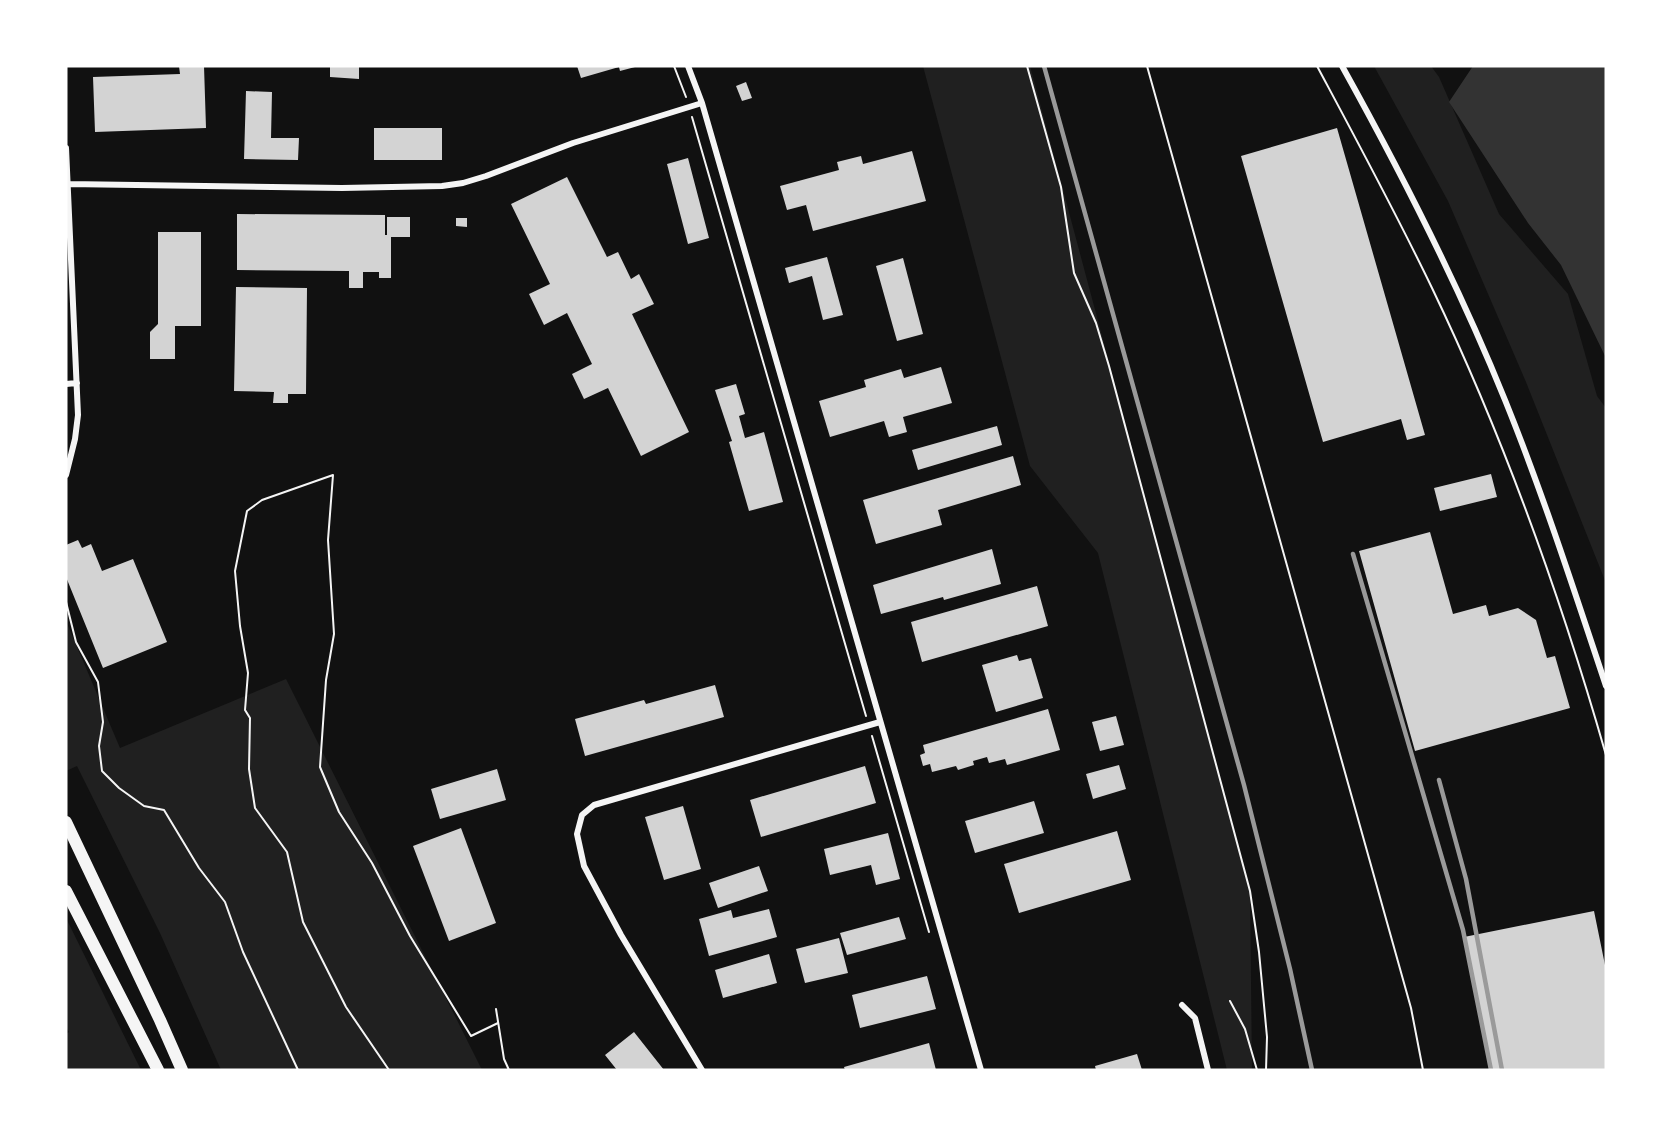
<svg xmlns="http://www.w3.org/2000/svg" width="1672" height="1136" viewBox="0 0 1672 1136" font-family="'Alegreya Sans',sans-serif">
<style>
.green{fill:#202020}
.water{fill:#333}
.building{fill:#d3d3d3}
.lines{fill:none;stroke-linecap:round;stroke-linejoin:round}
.path{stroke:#f5f5f5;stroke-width:2}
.minor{stroke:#f5f5f5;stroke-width:6}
.trunk{stroke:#f5f5f5;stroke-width:12}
.rail{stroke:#9a9a9a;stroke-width:4.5}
</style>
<rect width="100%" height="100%" fill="#111"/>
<path class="green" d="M 923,66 L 1030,66 L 1250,891 L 1252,1070 L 1227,1070 L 1098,553 L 1030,466 Z
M 1374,66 L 1431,66 L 1439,77 L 1499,214 L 1568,294 L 1597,396 L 1606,408 L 1606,583 L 1526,382 L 1448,201 Z
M 66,621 L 120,748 L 286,679 L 482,1070 L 221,1070 L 160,933 L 77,766 L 66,771 Z
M 66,918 L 141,1070 L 66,1070 L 66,1034 L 69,1032 L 66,1027 Z"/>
<path class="water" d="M 1473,66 L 1606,66 L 1606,358 L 1561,265 L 1528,223 L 1449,102 Z"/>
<path class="building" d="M 179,66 L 204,66 L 206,128 L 95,132 L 93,77 L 180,74 Z
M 330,66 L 359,66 L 359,79 L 330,77 Z
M 577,66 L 635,66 L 635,67 L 620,71 L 619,67 L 581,78 Z
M 746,82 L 752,98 L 742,101 L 736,86 Z
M 246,91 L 272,92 L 271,138 L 299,138 L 298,160 L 244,159 Z
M 374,128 L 442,128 L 442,160 L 374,160 Z
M 1337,128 L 1425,435 L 1407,440 L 1401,419 L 1323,442 L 1241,156 Z
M 912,151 L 926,201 L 813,231 L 806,205 L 787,210 L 780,186 L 839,170 L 837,162 L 861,156 L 863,164 Z
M 688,158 L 709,238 L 688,244 L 667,164 Z
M 567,177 L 607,257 L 618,252 L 631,279 L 639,274 L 654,304 L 632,314 L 689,432 L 641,456 L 608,388 L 584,399 L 572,374 L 592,364 L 567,313 L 544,325 L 529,294 L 550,284 L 511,204 Z
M 237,214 L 385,215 L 385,235 L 387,235 L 387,217 L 410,217 L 410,237 L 391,237 L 391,278 L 379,278 L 379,272 L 363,272 L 363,288 L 349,288 L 349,271 L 237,270 Z
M 456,218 L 467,218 L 467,227 L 456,226 Z
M 158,232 L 201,232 L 201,326 L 175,326 L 175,359 L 150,359 L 150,332 L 158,324 Z
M 827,257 L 843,315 L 823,320 L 812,276 L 789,283 L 785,268 Z
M 903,258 L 923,334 L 897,341 L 876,266 Z
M 236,287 L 307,288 L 306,394 L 288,394 L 288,403 L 273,403 L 274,392 L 234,391 Z
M 941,367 L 952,403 L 903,417 L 907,432 L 889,437 L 884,421 L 830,437 L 819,401 L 866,387 L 864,380 L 901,369 L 904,378 Z
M 736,384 L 745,414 L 739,416 L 745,438 L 764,432 L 783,502 L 749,511 L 729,442 L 732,441 L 715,390 Z
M 997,426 L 1002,445 L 918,470 L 912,450 Z
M 1013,456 L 1021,485 L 938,510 L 942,525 L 876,544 L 863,500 Z
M 1491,474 L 1497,497 L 1440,511 L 1434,488 Z
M 1430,532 L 1453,614 L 1486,605 L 1489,616 L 1518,608 L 1536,620 L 1547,658 L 1555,656 L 1570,708 L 1415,751 L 1359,551 Z
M 78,540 L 82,548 L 91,544 L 102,571 L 133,559 L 167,642 L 103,668 L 66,577 L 66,545 Z
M 992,549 L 1001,584 L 944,600 L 943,597 L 881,614 L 873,585 Z
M 1037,586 L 1048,626 L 922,662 L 911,622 Z
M 1017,655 L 1019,661 L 1031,658 L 1043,698 L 996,712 L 982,665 Z
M 715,685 L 724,717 L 585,756 L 575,719 L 644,700 L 646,704 Z
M 1048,709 L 1060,750 L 1007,765 L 1005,759 L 989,763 L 987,757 L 973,761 L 974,765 L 958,770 L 956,766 L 932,772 L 930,764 L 923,766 L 920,755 L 925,753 L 923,745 Z
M 1116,716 L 1124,745 L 1100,751 L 1092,722 Z
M 1119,765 L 1126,789 L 1093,799 L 1086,774 Z
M 865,766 L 876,803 L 761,837 L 750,800 Z
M 497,769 L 506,800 L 440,819 L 431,789 Z
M 1034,801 L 1044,833 L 975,853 L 965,821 Z
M 683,806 L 701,869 L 664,880 L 645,817 Z
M 461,828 L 496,923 L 449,941 L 413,846 Z
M 1117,831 L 1131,880 L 1019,913 L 1004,864 Z
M 888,833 L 900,879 L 876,885 L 871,865 L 830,875 L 824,849 Z
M 759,866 L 768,891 L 718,908 L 709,883 Z
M 769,909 L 777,937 L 709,956 L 699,919 L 731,910 L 733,918 Z
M 1594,911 L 1606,970 L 1606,1070 L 1490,1070 L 1464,937 Z
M 899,917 L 906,939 L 847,955 L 840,933 Z
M 839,938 L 848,973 L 805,983 L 796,949 Z
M 769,954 L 777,983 L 723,998 L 715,970 Z
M 927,976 L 936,1009 L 860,1028 L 852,995 Z
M 634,1032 L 664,1070 L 617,1070 L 605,1055 Z
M 929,1043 L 936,1070 L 845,1070 L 844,1067 Z
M 1137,1054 L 1142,1070 L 1096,1070 L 1095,1066 Z"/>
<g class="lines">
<path class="path" d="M 674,66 L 686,97
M 1027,66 L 1061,187 L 1074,273 L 1096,323 L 1109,366 L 1250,891 L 1259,952 L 1267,1037 L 1266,1070
M 1147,66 L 1411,1008 L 1423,1070
M 1317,66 C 1356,139 1396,213 1432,288 C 1503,436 1561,598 1606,755
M 692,117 L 866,716
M 66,602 L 76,642 L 98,682 L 103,722 L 99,746 L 102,771 L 119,788 L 144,806 L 164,810 L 199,868 L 225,902 L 243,952 L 298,1070
M 872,736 L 929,932
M 1230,1001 L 1245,1029 L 1257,1070
M 496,1009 L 504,1059 L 509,1070
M 389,1070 L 346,1007 L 303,922 L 287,852 L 255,808 L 249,769 L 250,718 L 245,710 L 248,673 L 240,626 L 235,571 L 247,511 L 262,500 L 333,475 L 328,540 L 334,634 L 326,680 L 320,767 L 339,812 L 372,863 L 410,936 L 471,1036 L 498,1023"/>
<path class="minor" d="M 688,66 L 702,103 L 981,1070
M 1342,66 C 1402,174 1459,286 1505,400 C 1543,494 1574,590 1606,686
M 66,148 L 78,415 L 75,439 L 66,475
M 68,184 L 342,188 L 442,186 L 463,183 L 486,176 L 573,143 L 702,103
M 66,384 L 77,383
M 1182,1005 L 1195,1018 L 1208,1070
M 702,1070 L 621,935 L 584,866 L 577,834 L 582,815 L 594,805 L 880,722"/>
<path class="trunk" d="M 66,822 L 160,1020 L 182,1070
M 66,891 L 158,1070"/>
<path class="rail" d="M 1044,66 L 1244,785 L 1290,969 L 1312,1070
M 1353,554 L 1463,930 L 1491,1070
M 1439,780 L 1466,879 L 1502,1070"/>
</g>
<rect width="1672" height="1136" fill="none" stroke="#ffffff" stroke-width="135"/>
</svg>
